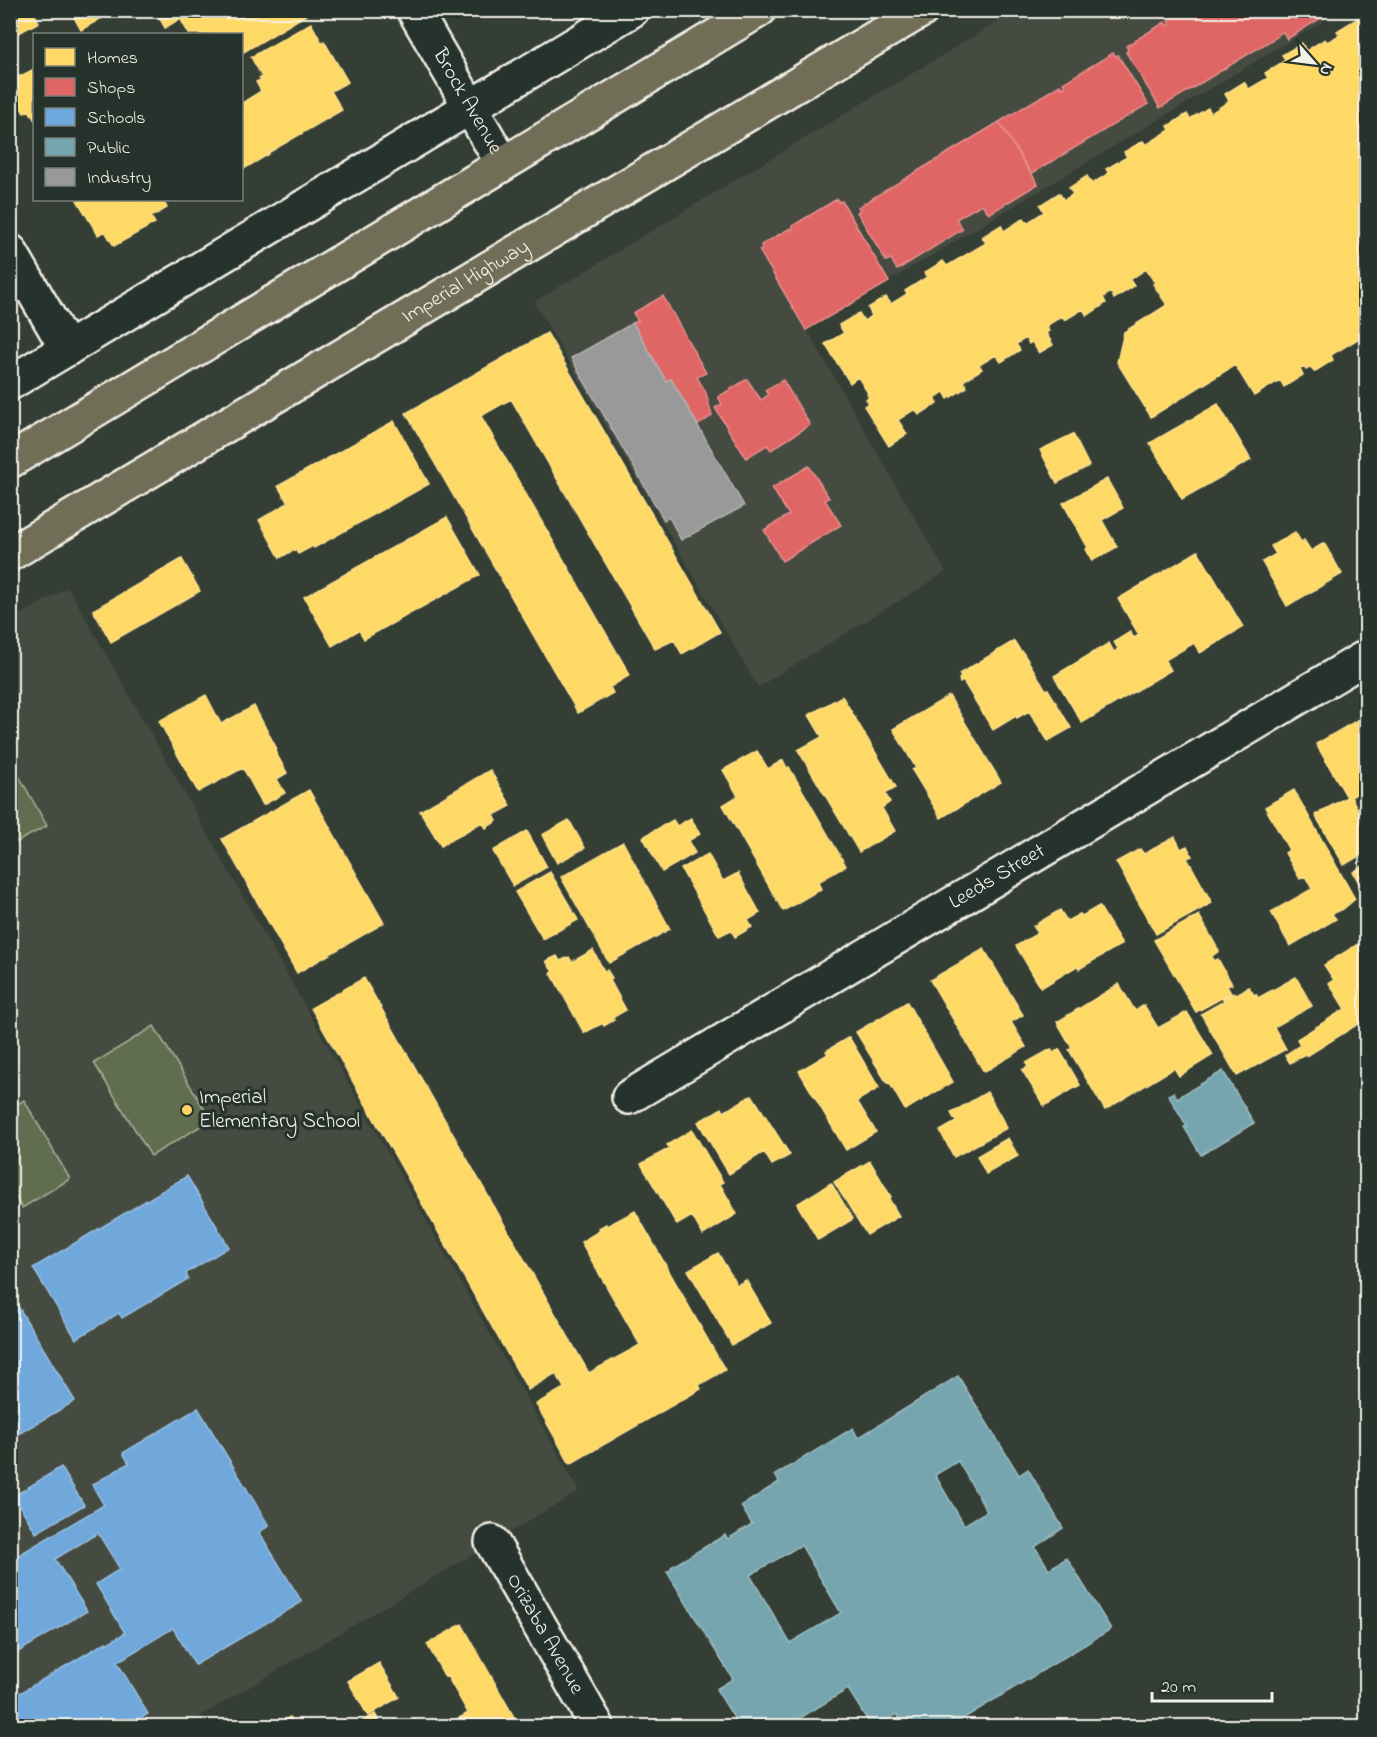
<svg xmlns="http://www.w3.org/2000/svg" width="1377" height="1737" viewBox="0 0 1377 1737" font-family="'Indie Flower',sans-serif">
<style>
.built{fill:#454b3f}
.green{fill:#616e50;stroke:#aab09c;stroke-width:1.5}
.homes{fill:#ffd966;stroke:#fce08d;stroke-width:1.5}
.shops{fill:#e06666;stroke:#e6908d;stroke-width:1.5}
.schools{fill:#6fa8dc;stroke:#97bee0;stroke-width:1.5}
.public{fill:#76a5af;stroke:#9cbcc0;stroke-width:1.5;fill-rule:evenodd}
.industry{fill:#999;stroke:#b4b3b1;stroke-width:1.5}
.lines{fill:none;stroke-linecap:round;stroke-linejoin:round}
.minor-casing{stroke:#f4f1e8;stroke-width:38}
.major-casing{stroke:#f4f1e8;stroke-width:38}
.minor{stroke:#26332d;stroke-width:33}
.major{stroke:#716e59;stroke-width:33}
.poi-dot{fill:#ffd166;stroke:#26332d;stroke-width:2}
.labels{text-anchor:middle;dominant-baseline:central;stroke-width:6;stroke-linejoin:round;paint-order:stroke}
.street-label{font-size:21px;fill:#f4f1e8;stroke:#26332d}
.poi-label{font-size:21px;fill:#f4f1e8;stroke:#26332d;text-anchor:start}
</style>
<rect width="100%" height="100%" fill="#343e35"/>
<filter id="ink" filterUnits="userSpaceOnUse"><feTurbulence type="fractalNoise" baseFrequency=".0167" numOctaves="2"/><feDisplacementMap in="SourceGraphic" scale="12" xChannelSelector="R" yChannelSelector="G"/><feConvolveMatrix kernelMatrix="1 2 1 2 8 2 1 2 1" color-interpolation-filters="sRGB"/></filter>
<g filter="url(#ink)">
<path class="built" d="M 1015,11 L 1340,11 L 807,330 L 946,572 L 758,687 L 534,302 Z
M 68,587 L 579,1491 L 184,1726 L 11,1726 L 10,621 Z"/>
<path class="green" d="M 11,765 L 15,769 L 47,826 L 11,845 Z
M 154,1026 L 211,1120 L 151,1156 L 94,1063 Z
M 24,1100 L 70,1179 L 22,1208 L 11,1189 L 10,1109 Z"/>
<path class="homes" d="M 10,10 L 32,10 L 39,22 L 10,38 Z
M 70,10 L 116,10 L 81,30 Z
M 155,10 L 194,10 L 165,28 Z
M 198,10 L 303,10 L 306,15 L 242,53 L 242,34 L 189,34 L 181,20 Z
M 1366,13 L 1366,335 L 1366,334 L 1331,355 L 1333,360 L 1314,372 L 1311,367 L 1306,370 L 1304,367 L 1300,369 L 1303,375 L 1284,387 L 1280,380 L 1254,396 L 1235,365 L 1151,417 L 1117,362 L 1124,332 L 1167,305 L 1153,284 L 1155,283 L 1146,269 L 1130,280 L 1134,286 L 1114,299 L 1111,292 L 1103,297 L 1106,303 L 1087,316 L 1083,309 L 1065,320 L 1062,316 L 1046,326 L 1049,331 L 1046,333 L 1053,345 L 1039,353 L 1032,342 L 1029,344 L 1026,338 L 1016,344 L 1020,350 L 1001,362 L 996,355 L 979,365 L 982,369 L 963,381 L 967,387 L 948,399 L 944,392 L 935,398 L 938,403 L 919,415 L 915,409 L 898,420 L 907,434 L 889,446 L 864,406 L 869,403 L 866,399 L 869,397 L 867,394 L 868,393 L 858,377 L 850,383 L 825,344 L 844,333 L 839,325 L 859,313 L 864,321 L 872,316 L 868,308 L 886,297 L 891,304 L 907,294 L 905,291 L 927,277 L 924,273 L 943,261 L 947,266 L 986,243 L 982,237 L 1001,225 L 1004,231 L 1024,218 L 1027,223 L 1044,212 L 1040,205 L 1059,193 L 1064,200 L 1073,194 L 1069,188 L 1087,176 L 1092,184 L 1109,173 L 1106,169 L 1127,157 L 1124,152 L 1143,141 L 1146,145 L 1170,130 L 1168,126 L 1187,114 L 1190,119 L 1208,108 L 1211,113 L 1229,101 L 1225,94 L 1244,82 L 1249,89 L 1268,78 L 1265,73 L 1286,60 L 1282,55 L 1302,43 L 1306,51 L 1325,39 L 1327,42 L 1340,35 L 1337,31 Z
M 311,23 L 322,43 L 324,41 L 348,82 L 331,91 L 342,110 L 268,153 L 269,154 L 242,170 L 242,103 L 261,91 L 256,82 L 261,80 L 259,78 L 262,77 L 251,57 Z
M 34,69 L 34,119 L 29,110 L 24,113 L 10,89 L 10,80 L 18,75 L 19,77 Z
M 77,200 L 163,200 L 167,208 L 151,217 L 155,223 L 114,246 L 105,231 L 98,235 Z
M 547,333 L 720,632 L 682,654 L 674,640 L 655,649 L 511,399 L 481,416 L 630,675 L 610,687 L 613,693 L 578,713 L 406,413 Z
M 1218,404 L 1251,460 L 1182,499 L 1150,443 Z
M 394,421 L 429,484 L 314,548 L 313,546 L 298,554 L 295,549 L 280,558 L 259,520 L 288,503 L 278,486 Z
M 1073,434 L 1089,466 L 1057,483 L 1040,450 Z
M 1107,479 L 1123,508 L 1102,520 L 1117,547 L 1092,561 L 1086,549 L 1088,548 L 1063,503 Z
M 447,517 L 480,575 L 364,639 L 359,630 L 332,646 L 304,597 Z
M 1295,532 L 1301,542 L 1304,540 L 1311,551 L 1324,543 L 1342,574 L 1287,606 L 1262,562 L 1276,554 L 1271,546 Z
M 1198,551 L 1243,627 L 1200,653 L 1194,643 L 1165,660 L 1171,670 L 1082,723 L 1054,676 L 1109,643 L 1114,652 L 1118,649 L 1114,642 L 1130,632 L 1134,638 L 1139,635 L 1118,599 Z
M 182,559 L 200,591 L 111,642 L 93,610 Z
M 1014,641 L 1021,652 L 1022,651 L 1046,690 L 1048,689 L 1071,728 L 1048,741 L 1029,711 L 1017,718 L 1016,716 L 993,730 L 963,681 L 960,683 L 959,679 L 961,677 L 959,674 Z
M 206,695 L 221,724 L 254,706 L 277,749 L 275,751 L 287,773 L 277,779 L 285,793 L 263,805 L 243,768 L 198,792 L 159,721 Z
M 842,696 L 896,787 L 885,793 L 890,802 L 882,808 L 895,831 L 859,852 L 798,750 L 822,737 L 809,715 Z
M 949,696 L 1001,782 L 941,818 L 912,770 L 916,768 L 893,729 Z
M 1366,715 L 1366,788 L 1351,797 L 1366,824 L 1366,852 L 1344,865 L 1315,815 L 1347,797 L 1316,744 Z
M 757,751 L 768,769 L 783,760 L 787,768 L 789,767 L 846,866 L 818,882 L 821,889 L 783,911 L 723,805 L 738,796 L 723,770 Z
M 490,770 L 511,806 L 494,815 L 497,821 L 486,828 L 482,822 L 441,846 L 420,811 Z
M 309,790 L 384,923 L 297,973 L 222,839 Z
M 1294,790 L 1355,899 L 1343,909 L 1332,914 L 1336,919 L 1290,946 L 1271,912 L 1312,889 L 1305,876 L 1300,879 L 1285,853 L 1289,850 L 1265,807 Z
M 691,818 L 700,834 L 688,841 L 695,853 L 662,872 L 643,837 L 673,820 L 677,826 Z
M 569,820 L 585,848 L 557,863 L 542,835 Z
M 527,831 L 547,867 L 513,886 L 493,851 Z
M 1175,837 L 1181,849 L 1187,846 L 1192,856 L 1187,858 L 1212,903 L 1156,934 L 1116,862 L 1140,849 L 1144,854 Z
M 623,842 L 670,929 L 609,963 L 561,877 Z
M 708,854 L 723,881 L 738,873 L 760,913 L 748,920 L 752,927 L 735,937 L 731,930 L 719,936 L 681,869 Z
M 1366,864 L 1366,896 L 1353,872 Z
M 550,872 L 578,920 L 543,939 L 515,892 Z
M 1099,906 L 1122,944 L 1079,969 L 1077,966 L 1041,988 L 1016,946 L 1038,933 L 1033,926 L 1060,910 L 1067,921 L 1080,914 L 1082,916 Z
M 1199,915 L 1219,951 L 1212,956 L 1214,961 L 1218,959 L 1232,984 L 1227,986 L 1231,993 L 1196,1012 L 1154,940 Z
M 1366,939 L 1366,1019 L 1307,1056 L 1306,1054 L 1290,1063 L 1285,1055 L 1300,1045 L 1297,1039 L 1345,1009 L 1329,983 L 1334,980 L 1324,965 Z
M 984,949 L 1023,1015 L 1011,1022 L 1026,1047 L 984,1072 L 930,980 Z
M 593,950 L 604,971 L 607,970 L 612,978 L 610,980 L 626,1010 L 612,1018 L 614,1020 L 604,1026 L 603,1023 L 584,1033 L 551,973 L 553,972 L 546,961 L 557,956 L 560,961 L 569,957 L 572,962 Z
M 1296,977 L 1312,1006 L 1274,1027 L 1286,1049 L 1237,1076 L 1201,1014 L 1224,1001 L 1223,999 L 1234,993 L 1235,995 L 1249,987 L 1254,995 L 1256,994 L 1258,998 Z
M 364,978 L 589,1373 L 640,1345 L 581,1242 L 601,1230 L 599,1228 L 606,1224 L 607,1226 L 635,1211 L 725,1370 L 699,1385 L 701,1389 L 570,1464 L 536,1404 L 564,1388 L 556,1373 L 528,1390 L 311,1008 Z
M 1119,984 L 1135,1011 L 1144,1005 L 1158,1028 L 1187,1012 L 1213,1055 L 1179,1076 L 1174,1068 L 1105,1110 L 1069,1050 L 1072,1048 L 1057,1022 Z
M 907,1002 L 953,1082 L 905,1110 L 889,1082 L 887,1083 L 856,1032 Z
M 849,1037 L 879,1088 L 857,1101 L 876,1132 L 846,1150 L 799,1071 L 828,1054 L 826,1051 Z
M 1051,1049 L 1053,1053 L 1059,1049 L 1080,1085 L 1044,1106 L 1022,1070 L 1028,1067 L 1026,1063 Z
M 987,1092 L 1007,1128 L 954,1157 L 940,1131 L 956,1122 L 951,1113 Z
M 752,1095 L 790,1155 L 772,1165 L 764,1152 L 729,1174 L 698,1122 L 722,1108 L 724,1112 Z
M 692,1130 L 723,1182 L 720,1184 L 737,1214 L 703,1235 L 692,1216 L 677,1225 L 641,1164 L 670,1148 L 667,1145 Z
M 1008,1138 L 1018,1156 L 986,1174 L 977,1156 Z
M 870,1161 L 891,1197 L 889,1199 L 899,1216 L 867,1235 L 834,1182 Z
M 831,1183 L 853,1219 L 818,1240 L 797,1204 Z
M 718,1253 L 737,1285 L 746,1280 L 771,1323 L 732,1345 L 688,1270 Z
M 462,1624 L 519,1726 L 445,1726 L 468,1713 L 447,1676 L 445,1677 L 427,1644 Z
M 379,1663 L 399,1697 L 368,1716 L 348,1681 Z
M 375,1714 L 382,1726 L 354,1726 Z
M 290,1717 L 296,1726 L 274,1726 Z"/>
<path class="shops" d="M 1185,10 L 1334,10 L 1287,39 L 1283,32 L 1278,34 L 1278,36 L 1160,108 L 1126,52 L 1128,50 L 1126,46 L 1165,22 L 1167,26 L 1170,25 L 1168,21 Z
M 1113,53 L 1116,56 L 1118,55 L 1148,104 L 1031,174 L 999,122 L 1060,85 L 1062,88 L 1065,87 L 1063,83 Z
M 999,122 L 1038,184 L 989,214 L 982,204 L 956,219 L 963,229 L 897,270 L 891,259 L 886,261 L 857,212 L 860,210 L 858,207 Z
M 837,199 L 839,202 L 842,201 L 889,282 L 806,330 L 759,250 L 762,249 L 761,245 L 790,228 L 791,230 L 793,229 L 792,226 Z
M 663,296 L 706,373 L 697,377 L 706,393 L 712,416 L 698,425 L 671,379 L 666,381 L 633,323 L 638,321 L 633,313 Z
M 747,379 L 761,400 L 768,395 L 765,390 L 783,380 L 810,425 L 771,450 L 767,445 L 746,458 L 715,408 L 722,404 L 718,397 Z
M 809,466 L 829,498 L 825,500 L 841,525 L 782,561 L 764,530 L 789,515 L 772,488 Z"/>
<path class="schools" d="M 187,1176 L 229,1247 L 186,1273 L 188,1279 L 122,1318 L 119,1313 L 76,1339 L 33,1268 Z
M 10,1293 L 75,1401 L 10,1439 Z
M 198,1408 L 269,1526 L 259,1532 L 302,1602 L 195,1665 L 173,1628 L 117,1662 L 148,1714 L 127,1726 L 10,1726 L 10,1699 L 106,1642 L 106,1644 L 125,1633 L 96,1584 L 120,1569 L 98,1533 L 55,1559 L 87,1611 L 10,1657 L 10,1560 L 104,1505 L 92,1485 L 129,1463 L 123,1453 Z
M 61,1467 L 84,1505 L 36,1533 L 14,1496 Z"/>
<path class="public" d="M 1223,1071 L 1254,1123 L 1201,1155 L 1184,1127 L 1187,1126 L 1168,1095 L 1174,1092 L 1177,1098 Z
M 958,1376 L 1019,1475 L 1028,1469 L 1063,1528 L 1035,1547 L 1049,1569 L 1067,1558 L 1111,1629 L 951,1726 L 904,1726 L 897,1714 L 877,1726 L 871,1726 L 848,1689 L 787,1726 L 739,1726 L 716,1689 L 733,1679 L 667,1572 L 672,1569 L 671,1567 L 725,1535 L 728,1539 L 752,1524 L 741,1506 L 779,1482 L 775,1475 L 853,1428 L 858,1438 ZM 958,1461 L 987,1511 L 964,1525 L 935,1475 ZM 801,1545 L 841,1613 L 790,1643 L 750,1575 Z"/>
<path class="industry" d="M 633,323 L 666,381 L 671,379 L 744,506 L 681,540 L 669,517 L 664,520 L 571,358 Z"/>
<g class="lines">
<defs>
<g id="minor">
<path id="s1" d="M 414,10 L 503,164"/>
<path d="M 10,251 L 67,349"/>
<path d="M 10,383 L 632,10"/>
<path id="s2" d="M 629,1097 L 1366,657"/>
<path id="s3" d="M 492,1542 L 597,1726"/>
</g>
<g id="major">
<path d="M 10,461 L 759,10"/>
<path id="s4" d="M 10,554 L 922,10"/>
</g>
</defs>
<use href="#minor" class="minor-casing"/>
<use href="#major" class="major-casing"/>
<use href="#minor" class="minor"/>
<use href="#major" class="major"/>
</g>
</g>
<circle class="poi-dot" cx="187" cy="1110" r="6"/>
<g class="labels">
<g class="street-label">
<text stroke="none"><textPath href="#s1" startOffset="106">Brock Avenue</textPath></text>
<text stroke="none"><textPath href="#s4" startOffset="531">Imperial Highway</textPath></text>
<text stroke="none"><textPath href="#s2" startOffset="429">Leeds Street</textPath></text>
<text stroke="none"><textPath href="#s3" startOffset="106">Orizaba Avenue</textPath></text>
</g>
<g class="poi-label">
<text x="199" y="1098">Imperial<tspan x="199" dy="24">Elementary School</tspan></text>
</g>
</g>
<rect width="1377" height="1737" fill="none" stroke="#26332d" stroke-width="36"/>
<rect x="18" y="18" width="1341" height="1701" fill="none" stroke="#f4f1e8" stroke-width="2" filter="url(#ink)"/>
<rect x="33" y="33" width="210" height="168" fill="#26332d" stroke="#787f78" stroke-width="1.5"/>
<rect x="45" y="48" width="30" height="18" fill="#ffd966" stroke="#787f78" stroke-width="1.5"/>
<text x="87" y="63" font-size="18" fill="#f4f1e8">Homes</text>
<rect x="45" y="78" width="30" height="18" fill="#e06666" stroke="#787f78" stroke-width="1.5"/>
<text x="87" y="93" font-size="18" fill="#f4f1e8">Shops</text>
<rect x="45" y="108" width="30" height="18" fill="#6fa8dc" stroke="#787f78" stroke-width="1.5"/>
<text x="87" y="123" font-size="18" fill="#f4f1e8">Schools</text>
<rect x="45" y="138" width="30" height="18" fill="#76a5af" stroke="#787f78" stroke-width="1.5"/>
<text x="87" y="153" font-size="18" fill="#f4f1e8">Public</text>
<rect x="45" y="168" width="30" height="18" fill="#999999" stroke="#787f78" stroke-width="1.5"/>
<text x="87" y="183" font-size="18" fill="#f4f1e8">Industry</text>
<g transform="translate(1314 63) rotate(118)" stroke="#26332d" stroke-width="4.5" paint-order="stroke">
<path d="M0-4.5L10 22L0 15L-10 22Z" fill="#f4f1e8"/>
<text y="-9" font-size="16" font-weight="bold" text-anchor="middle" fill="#f4f1e8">N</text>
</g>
<path d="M1152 1692v9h120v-9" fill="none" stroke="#f4f1e8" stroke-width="3"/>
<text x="1161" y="1692" font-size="18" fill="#f4f1e8" stroke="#26332d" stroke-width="4.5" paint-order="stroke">20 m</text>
</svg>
